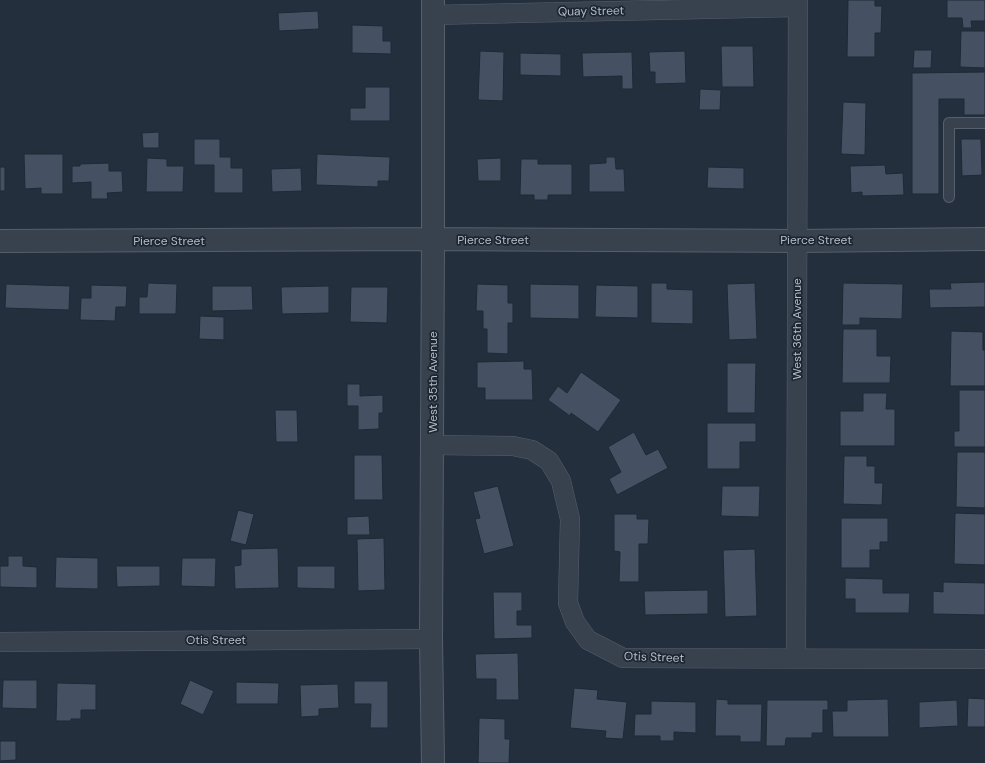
<svg xmlns="http://www.w3.org/2000/svg" width="985" height="763" viewBox="0 0 985 763" font-family="'DM Sans',sans-serif">
<style>
.building{fill:#455162;stroke:#1f2835}
.lines{fill:none;stroke-linecap:round;stroke-linejoin:round}
.service-casing{stroke:#565f6c;stroke-width:12}
.minor-casing{stroke:#565f6c;stroke-width:20}
.tertiary-casing{stroke:#565f6c;stroke-width:24}
.service{stroke:#38414e;stroke-width:10}
.minor{stroke:#38414e;stroke-width:19}
.tertiary{stroke:#38414e;stroke-width:22}
.labels{text-anchor:middle;dominant-baseline:central;stroke-width:3.5;stroke-linejoin:round;paint-order:stroke}
.street-label{font-size:12px;fill:#b4bcc9;stroke:#1d2633}
</style>
<rect width="100%" height="100%" fill="#242f3e"/>
<path class="building" d="M 848,0 L 875,0 L 875,6 L 882,6 L 881,33 L 875,33 L 875,57 L 847,57 Z
M 947,0 L 985,0 L 985,21 L 971,21 L 972,28 L 963,28 L 962,18 L 947,18 Z
M 318,11 L 319,29 L 279,31 L 278,13 Z
M 352,25 L 383,26 L 383,41 L 391,41 L 391,54 L 352,53 Z
M 961,31 L 985,31 L 985,68 L 960,67 Z
M 721,46 L 753,46 L 754,87 L 722,87 Z
M 914,50 L 932,50 L 931,68 L 913,68 Z
M 480,51 L 504,52 L 503,101 L 478,100 Z
M 685,51 L 686,83 L 655,84 L 655,72 L 650,72 L 649,52 Z
M 632,52 L 633,89 L 622,89 L 622,76 L 583,77 L 582,53 Z
M 520,53 L 561,54 L 561,76 L 520,75 Z
M 985,72 L 985,115 L 964,115 L 964,99 L 939,99 L 939,194 L 912,194 L 912,73 Z
M 365,87 L 390,87 L 390,121 L 350,121 L 350,108 L 365,108 Z
M 700,89 L 721,90 L 720,110 L 699,110 Z
M 843,102 L 866,103 L 865,155 L 841,154 Z
M 159,132 L 159,148 L 143,148 L 142,133 Z
M 194,139 L 220,139 L 220,157 L 231,157 L 231,168 L 243,168 L 243,193 L 214,193 L 214,165 L 194,165 Z
M 961,139 L 981,139 L 982,175 L 962,176 Z
M 24,154 L 63,154 L 63,194 L 41,194 L 41,188 L 25,189 Z
M 317,154 L 390,157 L 389,181 L 378,181 L 378,187 L 316,185 Z
M 606,157 L 615,157 L 616,169 L 624,169 L 625,192 L 589,192 L 589,164 L 606,163 Z
M 147,158 L 167,159 L 167,166 L 184,166 L 183,192 L 146,192 Z
M 501,158 L 501,181 L 478,181 L 477,159 Z
M 521,159 L 538,159 L 538,164 L 572,164 L 572,195 L 548,195 L 548,200 L 534,200 L 534,195 L 520,195 Z
M 109,163 L 109,171 L 122,171 L 123,192 L 107,193 L 108,199 L 91,199 L 91,182 L 72,183 L 72,166 L 80,166 L 80,164 Z
M 885,165 L 886,174 L 903,173 L 904,195 L 862,196 L 862,192 L 851,193 L 850,166 Z
M 0,167 L 5,167 L 5,191 L 0,191 Z
M 708,167 L 744,168 L 744,189 L 707,188 Z
M 301,168 L 302,191 L 272,192 L 271,169 Z
M 985,282 L 985,307 L 930,308 L 929,289 L 951,289 L 950,283 Z
M 148,283 L 177,284 L 176,314 L 139,314 L 139,297 L 147,297 Z
M 651,283 L 667,283 L 667,289 L 693,290 L 693,324 L 651,323 Z
M 755,283 L 757,339 L 729,340 L 727,284 Z
M 843,283 L 903,284 L 902,319 L 860,318 L 860,325 L 842,325 Z
M 6,284 L 70,286 L 69,310 L 5,308 Z
M 477,284 L 508,285 L 508,303 L 513,303 L 513,323 L 508,323 L 508,354 L 487,353 L 487,329 L 483,329 L 483,311 L 476,311 Z
M 530,284 L 579,285 L 579,319 L 530,318 Z
M 91,285 L 127,286 L 126,307 L 116,307 L 115,321 L 80,320 L 81,298 L 91,298 Z
M 596,285 L 638,286 L 638,318 L 595,317 Z
M 212,286 L 252,286 L 253,310 L 212,311 Z
M 329,286 L 329,313 L 282,314 L 281,287 Z
M 351,287 L 388,287 L 387,323 L 350,322 Z
M 200,316 L 224,317 L 224,340 L 199,339 Z
M 843,329 L 877,329 L 877,356 L 891,356 L 890,383 L 842,383 Z
M 951,331 L 983,332 L 983,350 L 985,350 L 985,386 L 950,386 Z
M 524,361 L 524,369 L 532,369 L 533,400 L 485,400 L 485,388 L 477,388 L 477,362 Z
M 727,363 L 756,363 L 755,413 L 727,413 Z
M 581,372 L 621,400 L 598,432 L 571,413 L 570,416 L 548,400 L 558,386 L 567,393 Z
M 347,384 L 360,384 L 360,396 L 383,395 L 383,413 L 379,413 L 379,429 L 358,430 L 358,406 L 347,406 Z
M 959,390 L 985,390 L 985,447 L 954,447 L 954,431 L 959,431 Z
M 863,393 L 887,393 L 886,409 L 895,409 L 895,446 L 840,446 L 840,411 L 863,411 Z
M 275,410 L 297,410 L 298,442 L 276,442 Z
M 707,423 L 756,423 L 756,442 L 740,442 L 740,469 L 707,469 Z
M 634,432 L 646,455 L 658,449 L 668,468 L 617,495 L 609,479 L 621,472 L 608,447 Z
M 957,452 L 985,452 L 985,508 L 956,507 Z
M 354,455 L 382,455 L 383,500 L 354,500 Z
M 844,456 L 867,456 L 867,466 L 875,466 L 875,483 L 883,483 L 882,505 L 843,504 Z
M 498,486 L 514,546 L 484,554 L 475,519 L 480,518 L 473,492 Z
M 722,486 L 760,486 L 759,517 L 721,516 Z
M 238,510 L 254,514 L 246,545 L 230,541 Z
M 955,513 L 985,514 L 985,565 L 954,564 Z
M 614,514 L 637,514 L 637,519 L 649,519 L 648,544 L 639,544 L 639,582 L 619,582 L 620,552 L 614,551 Z
M 369,516 L 370,535 L 347,535 L 347,517 Z
M 841,518 L 888,518 L 888,542 L 880,542 L 880,550 L 870,550 L 870,568 L 841,568 Z
M 384,538 L 385,590 L 358,591 L 357,539 Z
M 278,548 L 279,588 L 235,589 L 234,566 L 241,565 L 241,549 Z
M 755,549 L 757,616 L 725,617 L 723,550 Z
M 8,556 L 23,556 L 23,566 L 37,567 L 37,588 L 0,587 L 0,566 L 8,566 Z
M 56,557 L 98,558 L 98,589 L 55,588 Z
M 182,558 L 216,558 L 215,587 L 181,586 Z
M 116,566 L 160,566 L 160,586 L 117,587 Z
M 297,566 L 335,566 L 335,589 L 297,588 Z
M 845,578 L 883,579 L 883,593 L 910,593 L 909,613 L 855,613 L 855,599 L 845,599 Z
M 943,582 L 985,583 L 985,615 L 933,614 L 933,591 L 943,592 Z
M 708,590 L 708,614 L 645,615 L 644,591 Z
M 493,592 L 522,592 L 522,611 L 517,611 L 517,625 L 532,625 L 532,638 L 494,639 Z
M 518,653 L 519,700 L 496,700 L 496,679 L 476,679 L 475,654 Z
M 3,680 L 37,680 L 37,709 L 2,708 Z
M 190,680 L 214,691 L 203,715 L 180,704 Z
M 354,681 L 388,681 L 388,728 L 370,728 L 371,704 L 354,704 Z
M 236,682 L 279,683 L 278,704 L 236,704 Z
M 57,683 L 96,684 L 96,710 L 81,710 L 81,719 L 71,719 L 71,721 L 56,721 Z
M 338,684 L 339,708 L 319,709 L 319,716 L 301,717 L 300,685 Z
M 574,688 L 598,690 L 597,699 L 627,702 L 623,739 L 605,738 L 606,731 L 570,728 Z
M 968,698 L 985,699 L 985,727 L 967,727 Z
M 716,699 L 728,700 L 728,704 L 762,704 L 761,742 L 740,742 L 740,736 L 715,736 Z
M 888,699 L 889,737 L 833,737 L 832,711 L 847,711 L 847,700 Z
M 767,700 L 828,700 L 828,710 L 823,710 L 823,733 L 812,733 L 812,738 L 786,738 L 785,746 L 766,746 Z
M 957,700 L 958,726 L 919,728 L 919,702 Z
M 651,701 L 696,702 L 696,733 L 674,732 L 674,741 L 660,741 L 660,736 L 634,736 L 635,714 L 651,714 Z
M 479,718 L 505,719 L 505,739 L 510,739 L 509,763 L 478,763 Z
M 0,741 L 16,741 L 16,760 L 0,761 Z"/>
<g class="lines">
<defs>
<path id="service" d="M 949,197 L 949,123 L 985,123"/>
<path id="minor" d="M 433,15 L 798,7
M 433,445 L 513,446 L 532,450 L 549,461 L 561,481 L 570,519 L 568,603 L 575,622 L 588,640 L 623,658 L 985,659
M 0,642 L 431,639
M 796,658 L 798,0"/>
<path id="tertiary" d="M 433,0 L 433,239 L 431,639 L 433,763
M 0,241 L 433,239 L 797,241 L 985,239"/>
</defs>
<use href="#service" class="service-casing"/>
<use href="#minor" class="minor-casing"/>
<use href="#tertiary" class="tertiary-casing"/>
<use href="#service" class="service"/>
<use href="#minor" class="minor"/>
<use href="#tertiary" class="tertiary"/>
</g>
<g class="labels">
<g class="street-label">
<text transform="translate(591 11) rotate(-1)">Quay Street</text>
<text x="493" y="240">Pierce Street</text>
<text x="816" y="240">Pierce Street</text>
<text x="169" y="241">Pierce Street</text>
<text transform="translate(797 329) rotate(-90)">West 36th Avenue</text>
<text transform="translate(433 382) rotate(-90)">West 35th Avenue</text>
<text x="216" y="640">Otis Street</text>
<text transform="translate(654 657) rotate(2)">Otis Street</text>
</g>
</g>
</svg>
